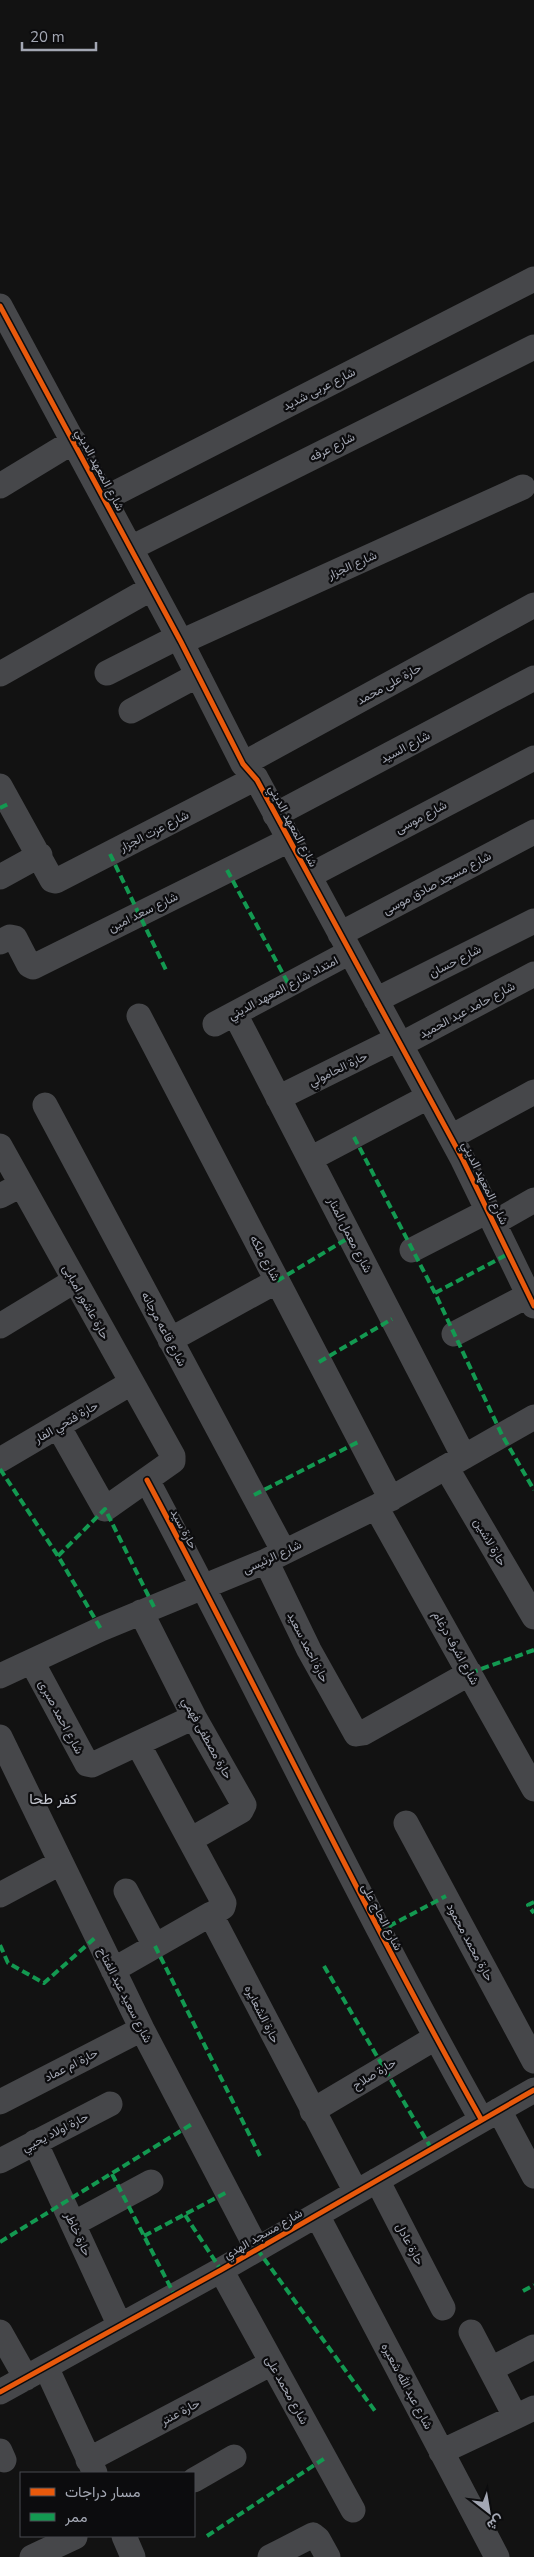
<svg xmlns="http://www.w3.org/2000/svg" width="534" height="2557" viewBox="0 0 534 2557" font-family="'Nunito Sans',Vazirmatn,sans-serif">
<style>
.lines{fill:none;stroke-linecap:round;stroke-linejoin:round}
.minor{stroke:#46474a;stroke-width:25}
.quiet{stroke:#139951;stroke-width:4;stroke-dasharray:8 4;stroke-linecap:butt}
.cycleway-casing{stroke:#0c0c0e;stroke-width:8}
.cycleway{stroke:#e8590c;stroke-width:5}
.labels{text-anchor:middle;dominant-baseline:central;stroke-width:4.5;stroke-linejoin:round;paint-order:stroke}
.street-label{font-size:12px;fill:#a3a7b3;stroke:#0c0c0e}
.quarter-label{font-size:15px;fill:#c4c6cf;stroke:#0c0c0e}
</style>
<rect width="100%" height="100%" fill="#121212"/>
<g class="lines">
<path class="minor" d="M 0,306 L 181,642 L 243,764 L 257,780 L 462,1158 L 534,1306
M 0,486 L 74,441
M 104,499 L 534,279
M 131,548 L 534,347
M 181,642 L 523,487
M 107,673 L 178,637
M 0,674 L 152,588
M 131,711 L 198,675
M 243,764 L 534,605
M 0,786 L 52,880 L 56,881 L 256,778
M 275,815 L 534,678
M 309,876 L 534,758
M 0,877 L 40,855
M 340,934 L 534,832
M 0,942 L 10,937 L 15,938 L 29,965 L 33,967 L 289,840
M 376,1000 L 534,921
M 235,1014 L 464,1457
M 139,1016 L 391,1499
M 215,1024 L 350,952
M 400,1045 L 534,974
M 278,1098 L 397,1039
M 45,1105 L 284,1552
M 451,1137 L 534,1092
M 0,1146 L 173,1456 L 173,1461 L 105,1509 L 58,1426
M 310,1159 L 428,1097
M 0,1196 L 21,1185
M 494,1223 L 534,1200
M 412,1250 L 488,1211
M 0,1326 L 74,1281
M 454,1334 L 529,1295
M 170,1340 L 277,1281
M 0,1460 L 131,1383
M 446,1467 L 534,1617
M 147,1480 C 260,1692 363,1909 481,2119
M 376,1507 L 534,1789
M 266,1561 L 309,1650 L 356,1734 L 363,1733 L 470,1673
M 141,1612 L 194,1717 L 244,1805 L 241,1811 L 190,1840
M 32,1662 L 87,1764 L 92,1765 L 194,1717
M 0,1676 L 101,1629 L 266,1561 L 376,1507 L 534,1417
M 0,1737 L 142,2029 L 257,2249
M 138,1744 L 224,1903 L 223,1907 L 211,1915 L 356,2192
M 406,1823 L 534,2061
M 126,1891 L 155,1946
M 0,1895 L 60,1863
M 113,1970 L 211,1914
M 0,2102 L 142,2029
M 499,2110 L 534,2176
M 312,2111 L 435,2038
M 35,2142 L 120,2326
M 0,2161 L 110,2104
M 377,2180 L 443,2308
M 317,2215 L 497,2557
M 73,2224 L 151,2182
M 221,2270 L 353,2510
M 0,2332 L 26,2378
M 471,2332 L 515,2416
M 46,2367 L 95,2473
M 491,2369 L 534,2347
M 0,2392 L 221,2270 L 534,2090
M 0,2451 L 4,2460
M 441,2452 L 534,2408
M 88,2460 L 272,2363
M 194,2480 L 234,2457
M 124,2536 L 133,2557
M 32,2557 L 75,2537
M 270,2557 L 313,2535 L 318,2539 L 328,2557"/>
<path class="quiet" d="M 0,808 L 10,803
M 110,854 L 167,972
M 227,870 L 289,985
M 354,1137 L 435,1293 L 502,1435 L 534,1490
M 277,1281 L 350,1237
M 435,1293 L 508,1254
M 319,1362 L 392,1319
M 0,1469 L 58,1556 L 101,1629
M 254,1495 L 360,1441
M 58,1556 L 105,1509 L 154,1607
M 470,1673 L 534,1650
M 534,1902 L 528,1905 L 534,1913
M 378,1932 L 446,1896
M 0,1945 L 8,1963 L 44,1983 L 96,1937
M 155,1946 L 260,2156
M 324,1966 L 431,2148
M 112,2174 L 175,2296
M 185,2215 L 221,2270
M 144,2236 L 227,2192
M 0,2242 L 192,2124
M 257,2249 L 375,2411
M 523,2291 L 534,2285
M 207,2536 L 325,2458"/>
<defs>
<path id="cycleway" d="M 0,306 L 181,642 L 243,764 L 257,780 L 462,1158 L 534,1306
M 147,1480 C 260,1692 363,1909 481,2119
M 0,2392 L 221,2270 L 534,2090"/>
</defs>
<use href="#cycleway" class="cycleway-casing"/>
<use href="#cycleway" class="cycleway"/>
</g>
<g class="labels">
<g class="street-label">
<text transform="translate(319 389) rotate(-27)">شارع عربى شديد</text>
<text transform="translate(332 447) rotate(-27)">شارع عرفه</text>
<text transform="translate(100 470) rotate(62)">شارع المعهد الديني</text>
<text transform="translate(352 565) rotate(-24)">شارع الجزار</text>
<text transform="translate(389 684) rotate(-29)">حارة على محمد</text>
<text transform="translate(405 747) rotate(-28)">شارع السيد</text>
<text transform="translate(421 817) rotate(-28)">شارع موسى</text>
<text transform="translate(293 826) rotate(62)">شارع المعهد الديني</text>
<text transform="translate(154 831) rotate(-27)">شارع عزت الجزار</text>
<text transform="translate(437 883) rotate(-28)">شارع مسجد صادق موسى</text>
<text transform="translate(143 912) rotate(-26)">شارع سعد امين</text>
<text transform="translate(455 961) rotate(-27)">شارع حسان</text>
<text transform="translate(283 988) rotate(-28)">امتداد شارع المعهد الديني</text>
<text transform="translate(467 1010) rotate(-28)">شارع حامد عبد الحميد</text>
<text transform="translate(338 1069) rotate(-26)">حارة الحامولي</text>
<text transform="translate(485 1183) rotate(64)">شارع المعهد الديني</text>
<text transform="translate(350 1235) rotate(63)">شارع معمل المنار</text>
<text transform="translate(265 1258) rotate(62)">شارع ملكه</text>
<text transform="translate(86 1302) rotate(61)">حارة عاشور امبابى</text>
<text transform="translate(164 1329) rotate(62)">شارع قاعه مرجانه</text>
<text transform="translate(66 1422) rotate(-30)">حارة فتحي الفار</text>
<text transform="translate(184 1529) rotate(62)">حارة سيد</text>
<text transform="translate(490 1542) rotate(60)">حارة لاشين</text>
<text transform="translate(272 1557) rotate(-25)">شارع الرئيسى</text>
<text transform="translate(308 1647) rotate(63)">حارة احمد سعيد</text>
<text transform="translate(456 1648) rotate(61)">شارع اشرف درغام</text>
<text transform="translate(61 1717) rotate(62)">شارع احمد صبرى</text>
<text transform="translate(207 1738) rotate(61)">حارة مصطفى فهمي</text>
<text transform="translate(382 1917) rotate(62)">شارع الحاج على</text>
<text transform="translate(470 1942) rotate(62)">حارة محمد محمود</text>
<text transform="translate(125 1995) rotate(63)">شارع سعيد عبد الفتاح</text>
<text transform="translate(262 2014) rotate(63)">حارة الشعايره</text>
<text transform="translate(71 2065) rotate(-27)">حارة ام عماد</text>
<text transform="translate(374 2074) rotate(-31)">حارة صلاح</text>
<text transform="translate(55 2132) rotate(-27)">حارة اولاد يحيي</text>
<text transform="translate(78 2234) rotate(65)">حارة خاطر</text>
<text transform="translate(263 2234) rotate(-30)">شارع مسجد الهدي</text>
<text transform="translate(410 2244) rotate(62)">حارة عادل</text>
<text transform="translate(407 2386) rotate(62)">شارع عبد الله شعيره</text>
<text transform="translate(287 2390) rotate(61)">شارع محمد على</text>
<text transform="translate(180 2412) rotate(-28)">حارة عنتر</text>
</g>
<g class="quarter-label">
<text x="53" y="1799">كفر طحا</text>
</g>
</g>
<rect x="20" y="2472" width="175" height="65" fill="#0c0c0e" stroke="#484a50"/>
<rect x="30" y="2488" width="25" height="8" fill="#e8590c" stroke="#484a50"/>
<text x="65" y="2497" font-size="15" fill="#a3a7b3">مسار دراجات</text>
<rect x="30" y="2513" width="25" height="8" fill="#139951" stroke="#484a50"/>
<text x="65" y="2522" font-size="15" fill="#a3a7b3">ممر</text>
<g transform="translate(489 2512) rotate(149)" stroke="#0c0c0e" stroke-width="4" paint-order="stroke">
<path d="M0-4L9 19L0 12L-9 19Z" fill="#a3a7b3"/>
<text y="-8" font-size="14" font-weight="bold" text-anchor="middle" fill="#a3a7b3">ش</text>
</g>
<path d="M22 42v8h74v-8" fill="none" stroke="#a3a7b3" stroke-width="2.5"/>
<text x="30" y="42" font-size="15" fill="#a3a7b3" stroke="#0c0c0e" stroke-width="4" paint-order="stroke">20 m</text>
</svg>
